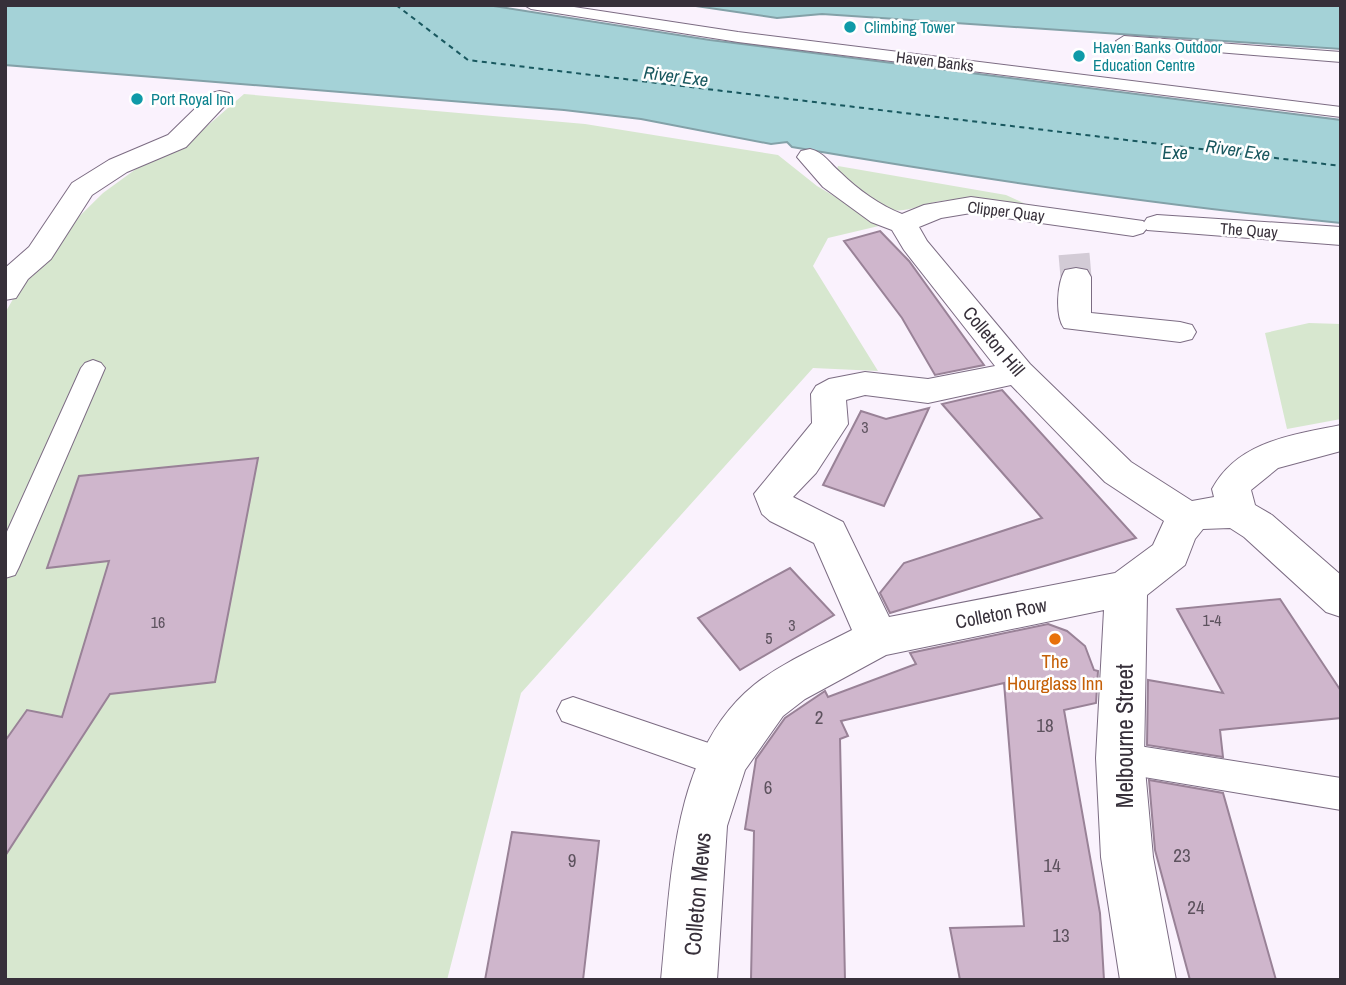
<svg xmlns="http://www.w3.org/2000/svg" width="1346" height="985" viewBox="0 0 1346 985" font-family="'Archivo Narrow',sans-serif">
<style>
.green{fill:#d7e7cf}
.water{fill:#a4d2d7;stroke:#83a1a8;stroke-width:2}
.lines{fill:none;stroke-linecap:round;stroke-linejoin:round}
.ferry{stroke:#19585f;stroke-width:2;stroke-dasharray:5 4.5;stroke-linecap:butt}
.building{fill:#cfb6cc;stroke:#998297;stroke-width:2}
.minor-tunnel{stroke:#d3cbd6;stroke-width:31;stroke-dasharray:31 15;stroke-linecap:butt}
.service-casing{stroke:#7c6c83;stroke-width:2}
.pedestrian-casing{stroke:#7c6c83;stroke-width:2}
.minor-casing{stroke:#7c6c83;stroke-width:2}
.service{fill:#fff;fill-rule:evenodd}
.pedestrian{fill:#fff;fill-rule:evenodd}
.minor{fill:#fff;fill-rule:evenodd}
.culture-dot{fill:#0f9aa8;stroke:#fff;stroke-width:2.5}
.food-dot{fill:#e8710a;stroke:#fff;stroke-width:2.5}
.labels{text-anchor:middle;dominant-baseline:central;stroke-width:5;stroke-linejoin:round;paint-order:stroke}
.far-culture-label{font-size:16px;fill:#0d838f;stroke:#fff;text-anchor:start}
.far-street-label{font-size:16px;fill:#37303a;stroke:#fff}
.number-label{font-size:16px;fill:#5d525e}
.far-water-label{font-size:18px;font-style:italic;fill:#19585f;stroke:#fff}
.street-label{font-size:19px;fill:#37303a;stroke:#fff}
.food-label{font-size:19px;fill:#c56008;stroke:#fff}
.near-number-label{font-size:19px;fill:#5d525e}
.near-street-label{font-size:23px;fill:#37303a;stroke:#fff}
</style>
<rect width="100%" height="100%" fill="#faf2fd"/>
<path class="green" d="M 244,94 L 585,124 L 778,155 L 817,186 L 883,225 L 828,238 L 813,266 L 878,371 L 813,368 L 521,693 L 447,980 L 5,980 L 5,313 L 36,259 L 103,193 L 136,169 L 190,141 Z
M 838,166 L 1006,195 L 1030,206 C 1001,203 969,196 941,201 C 921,204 907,214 887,209 L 836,172 Z
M 1309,323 L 1341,324 L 1341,419 L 1287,429 L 1265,333 Z"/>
<path class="water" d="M 5,5 L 487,5 L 710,40 L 1341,120 L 1341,223 C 1156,205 974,178 792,147 L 787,142 L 771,144 L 641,119 L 564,110 L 5,65 Z
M 689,5 L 1341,5 L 1341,49 L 822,14 L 777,18 Z"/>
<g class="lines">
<path class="ferry" d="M 396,5 L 468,60 L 1341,166"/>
</g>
<path class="building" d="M 880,231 L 909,261 L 984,365 L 935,375 L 902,318 L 844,241 Z
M 1002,390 L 1136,538 L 890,613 L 880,593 L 904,563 L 1042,518 L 942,404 Z
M 929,408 L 884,506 L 823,485 L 861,411 L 886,419 Z
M 258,458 L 215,682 L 110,694 L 5,856 L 5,741 L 27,710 L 62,717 L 109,561 L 47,568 L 79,476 Z
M 790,568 L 834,615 L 740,670 L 698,618 Z
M 1280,599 L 1341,691 L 1341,718 L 1220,730 L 1223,757 L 1147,745 L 1148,680 L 1223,693 L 1177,609 Z
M 1048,624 L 1067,631 L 1085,646 L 1094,670 L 1098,671 L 1096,703 L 1064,710 L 1100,913 L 1104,980 L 960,980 L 950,928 L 1024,926 L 1004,683 L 841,721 L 848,736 L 840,739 L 845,980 L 751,980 L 754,831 L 745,829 L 756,759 L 785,718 L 825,691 L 828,697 L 916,664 L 910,653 Z
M 1149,780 L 1223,793 L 1276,980 L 1190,980 L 1155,850 Z
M 512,832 L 599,841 L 583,980 L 485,980 Z"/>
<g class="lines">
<path class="minor-tunnel" d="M 1074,254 L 1076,277"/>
<defs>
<path id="service" d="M 524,5 L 561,5 L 738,32 L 1341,107 L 1341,117 L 738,42 L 531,9 Z
M 1124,36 L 1341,52 L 1341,62 L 1119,44 L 1116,41 Z
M 93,360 L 101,363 L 105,368 L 19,567 L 15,575 L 5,578 L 5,536 L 81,368 L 85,363 Z
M 573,697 L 735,752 L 739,763 L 735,774 L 723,778 L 562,721 L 557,711 L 562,701 Z
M 1120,743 L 1341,778 L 1341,810 L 1120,773 L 1108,769 L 1104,758 L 1108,747 Z"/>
<path id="pedestrian" d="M 1157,215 L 1341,227 L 1341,245 L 1147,230 L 1143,224 L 1147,218 Z"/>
<path id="minor" d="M 220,91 L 229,93 L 232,98 L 186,147 L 127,172 L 92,195 L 51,259 L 28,279 L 16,298 L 5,300 L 5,268 L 29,247 L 72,183 L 109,160 L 168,135 L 211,93 Z
M 810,149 C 824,152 830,164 841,173 C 857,189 881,206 902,214 L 924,205 L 971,197 L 1143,221 L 1148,227 L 1143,233 L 1133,236 L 971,213 L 941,218 L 919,227 L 927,241 L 1030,364 L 1131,462 L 1192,501 L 1214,497 L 1212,489 C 1238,441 1292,435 1341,425 L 1341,451 L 1278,468 L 1251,490 L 1255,505 L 1272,515 L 1341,575 L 1341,617 L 1326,612 L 1244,537 L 1230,528 L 1203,529 L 1195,539 L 1185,565 L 1147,595 L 1144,758 L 1153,857 L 1176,980 L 1120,980 L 1101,857 L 1096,758 L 1104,610 L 886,655 L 805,699 L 783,716 L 745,770 L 727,826 L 717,980 L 661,980 C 671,883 671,752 754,685 C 783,662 819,647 852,630 L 814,543 L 770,521 L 762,514 L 754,494 L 812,423 L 811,394 L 816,386 L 829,379 L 865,372 L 928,379 L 995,366 L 904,250 L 892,230 L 871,222 L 823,187 L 797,157 L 801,151 ZM 1011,385 L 1105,482 L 1164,521 L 1153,545 L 1115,573 L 889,617 L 843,522 L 793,497 L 816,473 L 848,424 L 846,400 L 865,395 L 928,403 Z
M 1076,268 L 1087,270 L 1091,277 L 1091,313 L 1180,322 L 1192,325 L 1196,332 L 1192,339 L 1180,342 L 1064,328 C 1055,316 1057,283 1065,270 Z"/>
</defs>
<use href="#service" class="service-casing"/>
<use href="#pedestrian" class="pedestrian-casing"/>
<use href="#minor" class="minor-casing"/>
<use href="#service" class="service"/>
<use href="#pedestrian" class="pedestrian"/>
<use href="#minor" class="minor"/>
</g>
<g class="culture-dot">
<circle cx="850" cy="27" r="7"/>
<circle cx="1079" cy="56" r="7"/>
<circle cx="137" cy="99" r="7"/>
</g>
<circle class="food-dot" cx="1055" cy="639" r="7"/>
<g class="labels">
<g class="far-culture-label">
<text x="864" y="27">Climbing Tower</text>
<text x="1093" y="47">Haven Banks Outdoor<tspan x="1093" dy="18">Education Centre</tspan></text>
<text x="151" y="99">Port Royal Inn</text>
</g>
<g class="far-street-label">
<text transform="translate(935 61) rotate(7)">Haven Banks</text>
<text transform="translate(1006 211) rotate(7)">Clipper Quay</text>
<text transform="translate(1249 230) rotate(4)">The Quay</text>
</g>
<g class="number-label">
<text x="865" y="427">3</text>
<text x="1212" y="620">1-4</text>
<text x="158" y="622">16</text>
<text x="792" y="625">3</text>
<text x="769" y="638">5</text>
</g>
<g class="far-water-label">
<text transform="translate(676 76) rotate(7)">River Exe</text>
<text transform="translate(1238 150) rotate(8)">River Exe</text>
<text x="1175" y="152">Exe</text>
</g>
<g class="street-label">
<text transform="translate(994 341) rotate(50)">Colleton Hill</text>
<text transform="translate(1001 613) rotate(-11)">Colleton Row</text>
</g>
<g class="food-label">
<text x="1055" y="661">The<tspan x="1055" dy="22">Hourglass Inn</tspan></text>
</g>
<g class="near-number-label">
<text x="819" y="717">2</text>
<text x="1045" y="725">18</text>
<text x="768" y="787">6</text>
<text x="1182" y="855">23</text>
<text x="572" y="860">9</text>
<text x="1052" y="865">14</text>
<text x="1196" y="907">24</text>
<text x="1061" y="935">13</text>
</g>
<g class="near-street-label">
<text transform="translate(1124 736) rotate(-90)">Melbourne Street</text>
<text transform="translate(697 894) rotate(-85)">Colleton Mews</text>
</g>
</g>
<rect width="1346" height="985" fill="none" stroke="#37303a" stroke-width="14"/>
</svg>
